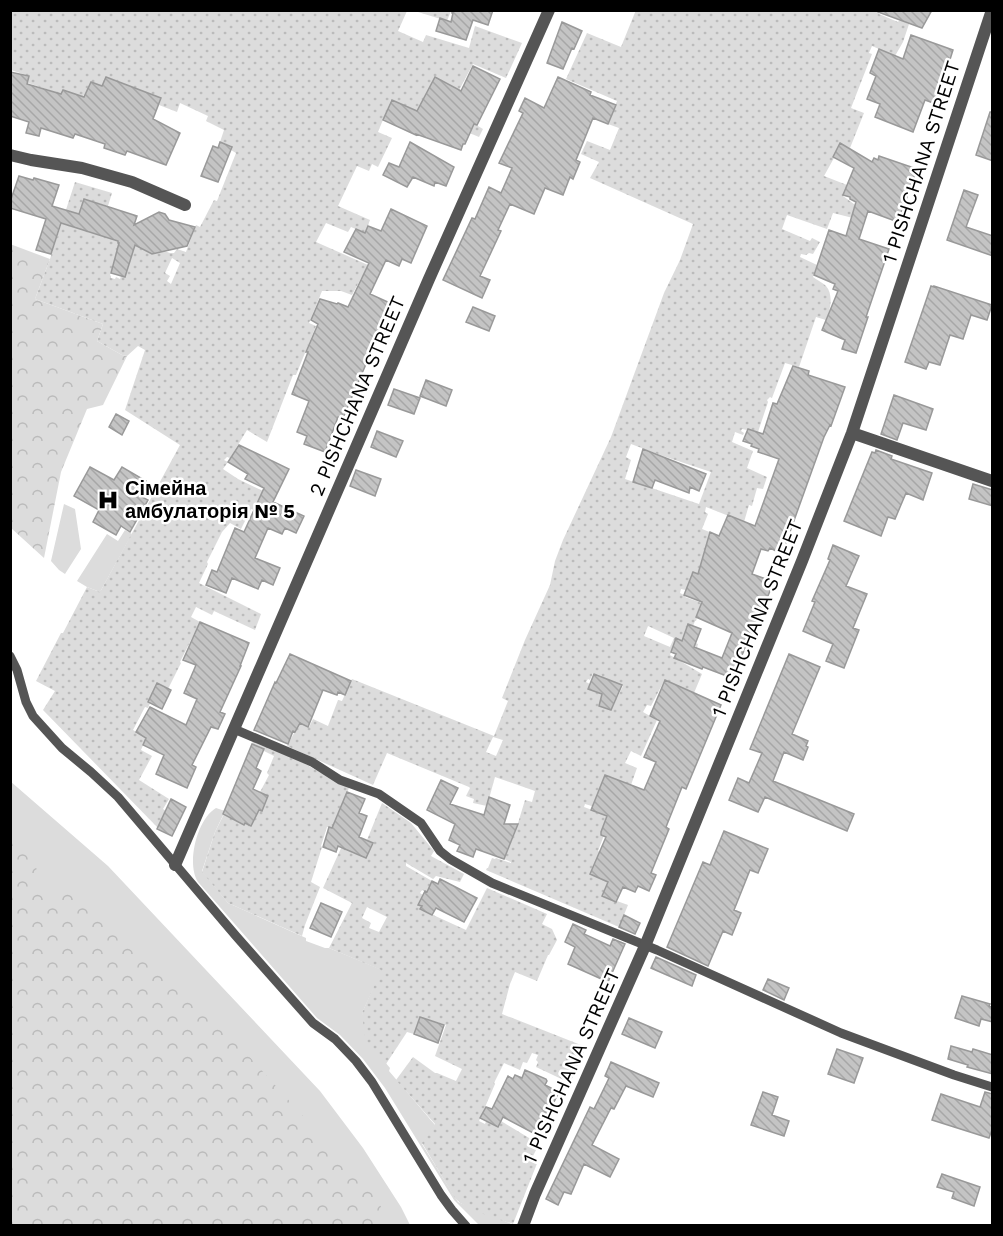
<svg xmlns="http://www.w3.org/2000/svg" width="1003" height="1236" viewBox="0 0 1003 1236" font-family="'Work Sans',sans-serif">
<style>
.green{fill:#dcdcdc}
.forest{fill:url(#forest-crowns)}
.garden{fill:url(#garden-dots);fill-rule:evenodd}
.building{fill:url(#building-back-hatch);stroke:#999;stroke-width:1.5}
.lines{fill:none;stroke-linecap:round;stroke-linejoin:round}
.service{stroke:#555;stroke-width:9}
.minor{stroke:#555;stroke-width:12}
.labels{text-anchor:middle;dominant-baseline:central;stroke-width:5;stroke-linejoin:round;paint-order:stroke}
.street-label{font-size:20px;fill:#000;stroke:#fff}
.poi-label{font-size:20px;font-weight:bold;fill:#000;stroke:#fff;text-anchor:start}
</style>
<defs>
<pattern id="forest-crowns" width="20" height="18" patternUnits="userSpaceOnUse" patternTransform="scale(1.5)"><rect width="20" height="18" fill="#dcdcdc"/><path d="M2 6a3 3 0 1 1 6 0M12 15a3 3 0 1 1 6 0" fill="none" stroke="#bbb"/></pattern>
<pattern id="garden-dots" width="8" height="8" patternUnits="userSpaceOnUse" patternTransform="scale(1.5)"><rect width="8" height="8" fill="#dcdcdc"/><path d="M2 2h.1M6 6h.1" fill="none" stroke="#bbb" stroke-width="1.8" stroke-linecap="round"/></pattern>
<pattern id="building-back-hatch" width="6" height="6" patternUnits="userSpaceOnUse" patternTransform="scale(1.5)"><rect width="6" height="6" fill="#c4c4c4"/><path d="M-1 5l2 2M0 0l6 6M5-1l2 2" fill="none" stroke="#a7a7a7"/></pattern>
</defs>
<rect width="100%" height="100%" fill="#fff"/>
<path class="green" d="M 64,504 L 75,509 L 81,549 L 65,574 L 59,570 L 51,561 Z
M 125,530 L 132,534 L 100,592 L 87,587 L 77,581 L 107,534 L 118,541 Z
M 10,781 L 108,866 L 320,1091 L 363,1148 L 401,1207 L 410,1225 L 11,1225 Z
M 216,808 L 225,811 L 215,832 L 202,871 L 228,903 L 306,938 L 306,941 L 325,948 L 329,948 L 382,970 L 362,1013 L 385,1062 L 390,1068 L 389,1071 L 435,1125 L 422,1144 L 458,1202 L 514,1225 L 479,1225 L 454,1200 L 385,1088 L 363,1059 L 340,1035 L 317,1018 L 198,882 C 186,864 197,819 216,808 Z"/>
<path class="forest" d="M 10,244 L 50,259 L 35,299 L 103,324 L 97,341 L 122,355 L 127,356 L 103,405 L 87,409 L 61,472 L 44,558 L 11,528 Z
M 11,836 C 19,844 29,851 34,860 C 41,873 30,892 49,897 L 64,889 L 72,891 L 80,896 L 100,914 L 131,950 L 154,961 L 187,991 L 247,1054 L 375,1196 L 391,1225 L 11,1225 Z"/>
<path class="garden" d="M 418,10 L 451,11 L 447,21 L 418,12 Z
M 636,10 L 876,11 L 878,11 L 879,14 L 898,22 L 900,20 L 909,24 L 903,42 L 895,56 L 872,46 L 869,53 L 872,54 L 851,108 L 864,113 L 850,148 L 841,144 L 833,157 L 834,158 L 824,176 L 847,185 L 843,196 L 858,207 L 853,218 L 833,213 L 827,229 L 787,215 L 782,229 L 810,241 L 812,238 L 820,242 L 813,254 L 809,253 L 806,255 L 801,254 L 800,257 L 817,265 L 813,277 C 817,280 823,283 826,286 C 834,295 830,311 826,320 L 816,317 L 799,367 L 785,363 L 772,398 L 770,397 L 767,400 L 768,402 L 758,432 L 748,429 L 747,430 L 742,429 L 741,431 L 744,433 L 743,435 L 735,432 L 732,442 L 753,451 L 747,468 L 767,477 L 763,489 L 757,488 L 752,506 L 749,505 L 744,522 L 706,507 L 705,512 L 708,514 L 702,529 L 712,533 L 700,575 L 693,572 L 686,590 L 681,589 L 680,593 L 684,595 L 686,591 L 687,591 L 685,597 L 702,603 L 696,621 L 695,621 L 693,626 L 688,624 L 683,637 L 698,644 L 697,648 L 676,640 L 670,655 L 702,674 L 694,693 L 664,681 L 651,706 L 647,705 L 643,712 L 657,720 L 641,756 L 631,751 L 625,763 L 637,768 L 631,785 L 605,775 L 598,792 L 602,809 L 585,804 L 584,807 L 611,817 L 598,851 L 608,855 L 605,863 L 596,860 L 590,874 L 608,882 L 603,896 L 628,905 L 619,927 L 486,870 L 487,868 L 488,868 L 492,858 L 495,859 L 496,858 L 511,863 L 511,862 L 504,859 L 515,833 L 525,800 L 532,802 L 535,791 L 495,777 L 487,806 L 473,803 L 474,799 L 466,796 L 470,788 L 469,787 L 387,753 L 373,785 L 287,746 L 304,715 L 305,725 L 309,727 L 313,719 L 328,726 L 338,700 L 342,701 L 352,679 L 494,736 L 508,701 L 502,698 L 525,640 L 550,585 L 555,561 L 563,540 L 611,437 L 664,293 L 680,260 L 693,224 L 590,178 L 599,162 L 581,154 L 587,141 L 610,150 L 619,128 L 608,124 L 617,101 L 566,79 L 587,33 L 621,47 ZM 631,444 L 663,456 L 711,472 L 699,504 L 625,479 L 631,460 L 626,457 ZM 648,626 L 674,638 L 670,647 L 644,636 ZM 593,673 L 602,676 L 599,683 L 614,682 L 623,686 L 611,710 L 599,706 L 602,694 L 588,689 L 590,684 L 586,682 L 588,679 L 590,680 ZM 493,737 L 503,740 L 496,756 L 486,752 Z
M 11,11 L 407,11 L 398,31 L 423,42 L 426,35 L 469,48 L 475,26 L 522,43 L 506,78 L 473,64 L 449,109 L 483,129 L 479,137 L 391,100 L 378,132 L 392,138 L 378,167 L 372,164 L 369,171 L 357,166 L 338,206 L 370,220 L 365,233 L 351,227 L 348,232 L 326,223 L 316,242 L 368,265 L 352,295 L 341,291 L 322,291 L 309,323 L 316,326 L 296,375 L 293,375 L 267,442 L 247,430 L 230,458 L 227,457 L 224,460 L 228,462 L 223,469 L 238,479 L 263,491 L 254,510 L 251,509 L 241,529 L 230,523 L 222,532 L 207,562 L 208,564 L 199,583 L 261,614 L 255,630 L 214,611 L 212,615 L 196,607 L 191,617 L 200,622 L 180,662 L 181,663 L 168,689 L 157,684 L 148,702 L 150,703 L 148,708 L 145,707 L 133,730 L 146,738 L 141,750 L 152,756 L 139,780 L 169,799 L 163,809 L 166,811 L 158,828 L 43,710 L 55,691 L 36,681 L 61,633 L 63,633 L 87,587 L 100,592 L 180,445 L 125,410 L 145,350 L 138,346 L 127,356 L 122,355 L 97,341 L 103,324 L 35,299 L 50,259 L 75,182 L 112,193 L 108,206 L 84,199 L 75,227 L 118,241 L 118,243 L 122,244 L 130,239 L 170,253 L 174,253 L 177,249 L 186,252 L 196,225 L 200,227 L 214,200 L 217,201 L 236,153 L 231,150 L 232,146 L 220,142 L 224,130 L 206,121 L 208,116 L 180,103 L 177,112 L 159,105 L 161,99 L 115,92 L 120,82 L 106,77 L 102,86 L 91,82 L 85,95 L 80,97 L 63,90 L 60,98 L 52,95 L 52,91 L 28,83 L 29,76 L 11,70 ZM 172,258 L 180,263 L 171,284 L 167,281 L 170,276 L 165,273 ZM 115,260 L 129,265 L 125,277 L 121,276 L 120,279 L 116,277 L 115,279 L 111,278 L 111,276 L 110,275 Z
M 253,740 L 296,759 L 349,788 L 332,829 L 327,827 L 321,846 L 322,847 L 311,882 L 320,887 L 305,925 L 302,936 L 228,903 L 202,872 L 215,832 L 224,814 L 251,826 L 256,817 L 250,814 L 253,808 L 262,811 L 268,796 L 260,792 L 269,775 L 267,773 L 274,756 L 252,745 Z
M 382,803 L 411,823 L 434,851 L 431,856 L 464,874 L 460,882 L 436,876 L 433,879 L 406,863 L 406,866 L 432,881 L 427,892 L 422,890 L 420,893 L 423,895 L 418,904 L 422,906 L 420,909 L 466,930 L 487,888 L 547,914 L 542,924 L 552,929 L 557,940 L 549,955 L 548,955 L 537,981 L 515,972 L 510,984 L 502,1014 L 586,1047 L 570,1083 L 536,1067 L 538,1062 L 536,1060 L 538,1055 L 532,1053 L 527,1063 L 523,1062 L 520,1070 L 504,1063 L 494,1083 L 495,1084 L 479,1121 L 485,1124 L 488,1117 L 501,1121 L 539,1144 L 532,1158 L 538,1161 L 513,1224 C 498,1219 464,1209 455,1198 L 422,1143 L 435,1124 L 396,1080 L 413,1057 L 435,1073 L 437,1073 L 456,1081 L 462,1069 L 435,1056 L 446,1025 L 420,1017 L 414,1034 L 407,1032 L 386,1064 L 384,1062 L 381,1062 L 366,1045 L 362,1013 L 381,970 L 329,948 L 352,903 L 323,888 L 342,846 L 366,858 L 373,843 L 367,840 ZM 367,907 L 387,917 L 379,932 L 369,928 L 371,923 L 362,918 Z"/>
<path class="building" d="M 452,10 L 493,10 L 488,25 L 473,20 L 466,40 L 436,31 L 440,18 L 451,22 L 453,13 L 452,13 Z
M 878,10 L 932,10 L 922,28 L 878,12 Z
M 562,22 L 582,31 L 574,49 L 572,48 L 563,69 L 547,63 Z
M 911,35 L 953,50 L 936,104 L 925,100 L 913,132 L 875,117 L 880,104 L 867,99 L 876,76 L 870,73 L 879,49 L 903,59 Z
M 473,66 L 500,79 L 477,125 L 474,124 L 465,144 L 463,144 L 461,150 L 416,134 L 416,135 L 383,120 L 392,100 L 417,111 L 435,77 L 461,91 Z
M 10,72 L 29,76 L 27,84 L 61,94 L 63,90 L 84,97 L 91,82 L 102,86 L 106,77 L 161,98 L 153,119 L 180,133 L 166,165 L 127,151 L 125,155 L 104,148 L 105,144 L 75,134 L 73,138 L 41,128 L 39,136 L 26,133 L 29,122 L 10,116 Z
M 558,77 L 591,92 L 590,95 L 616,105 L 608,124 L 593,118 L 576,160 L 580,162 L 573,179 L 570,177 L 563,195 L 545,188 L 534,214 L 510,204 L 498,230 L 501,231 L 480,276 L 490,280 L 482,298 L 443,280 L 472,218 L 475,219 L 489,187 L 501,193 L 512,168 L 499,163 L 523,113 L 519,111 L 525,98 L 544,108 Z
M 990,112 L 993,112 L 993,161 L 976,155 Z
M 220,142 L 232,147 L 218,182 L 201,176 L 213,146 L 218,148 Z
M 410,142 L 454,167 L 446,186 L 435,182 L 434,186 L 413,177 L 407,187 L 383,175 L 389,163 L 399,167 Z
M 840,143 L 872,162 L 874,158 L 878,160 L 879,156 L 917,169 L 898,222 L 868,211 L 859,239 L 889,249 L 866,317 L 868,317 L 856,353 L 842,349 L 845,340 L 822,330 L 838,291 L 833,289 L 835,284 L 814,275 L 829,230 L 846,236 L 856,202 L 850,199 L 850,197 L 843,195 L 854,168 L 833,157 Z
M 19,176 L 33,180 L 34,178 L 59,185 L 52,206 L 79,214 L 84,199 L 137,216 L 134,225 L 159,212 L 165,214 L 169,220 L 195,227 L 187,246 L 152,254 L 135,245 L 125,277 L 111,273 L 119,243 L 118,243 L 118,241 L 61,223 L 51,254 L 36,250 L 46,219 L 10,208 L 10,202 Z
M 964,190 L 978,195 L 966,227 L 993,236 L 993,256 L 947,240 Z
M 391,209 L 427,226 L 411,263 L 402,259 L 399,266 L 386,260 L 370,294 L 392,304 L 383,327 L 371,350 L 372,350 L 343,418 L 338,417 L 325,452 L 304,444 L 307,436 L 297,432 L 309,401 L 292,394 L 308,352 L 306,352 L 318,324 L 311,320 L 320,299 L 337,304 L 338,303 L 348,307 L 369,263 L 344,252 L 356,229 L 365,233 L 368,226 L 381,231 Z
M 931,286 L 934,287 L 934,286 L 992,305 L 987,320 L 971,315 L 963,339 L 950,335 L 940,365 L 929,362 L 926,369 L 905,362 Z
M 473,307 L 495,316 L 489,331 L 466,322 Z
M 793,366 L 809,371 L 808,375 L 845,387 L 831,426 L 830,425 L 824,437 L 782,554 L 770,548 L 768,551 L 761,549 L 752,574 L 774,582 L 732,678 L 703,667 L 702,669 L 674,658 L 676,654 L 671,652 L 676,638 L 682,641 L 688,624 L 701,629 L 694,647 L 722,658 L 732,633 L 696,617 L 702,602 L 684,595 L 693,572 L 698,574 L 710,532 L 719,536 L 728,515 L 755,526 L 779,459 L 758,452 L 759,449 L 751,446 L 752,444 L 743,441 L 748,429 L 763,434 L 773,403 L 777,404 Z
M 426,380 L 452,390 L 446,406 L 420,396 Z
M 394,389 L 420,398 L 414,414 L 388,405 Z
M 894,395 L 933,409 L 926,430 L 903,423 L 897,440 L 881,434 Z
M 116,414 L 129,421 L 122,435 L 109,427 Z
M 377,431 L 403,441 L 396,457 L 371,447 Z
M 239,445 L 289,469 L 273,502 L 304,516 L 296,533 L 285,528 L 282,534 L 268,528 L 255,558 L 280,568 L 273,585 L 262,580 L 258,589 L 232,578 L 226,593 L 206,585 L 212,570 L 217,572 L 235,528 L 244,532 L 264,488 L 245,479 L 248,474 L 228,462 Z
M 643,449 L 706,474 L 699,491 L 690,487 L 689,493 L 655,480 L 652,488 L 633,482 Z
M 876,450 L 892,456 L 891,459 L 932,473 L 923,500 L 906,493 L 895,519 L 888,517 L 881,536 L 844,521 L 872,452 L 875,453 Z
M 90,467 L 114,480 L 122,467 L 146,481 L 138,495 L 148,500 L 130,532 L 121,526 L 116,535 L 93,522 L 99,510 L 74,496 Z
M 356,470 L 381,479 L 375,496 L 350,486 Z
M 973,484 L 993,490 L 993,506 L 969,499 Z
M 833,545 L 859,556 L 846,586 L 867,594 L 853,628 L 859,630 L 844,668 L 826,661 L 833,644 L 803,631 L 815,602 L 812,601 L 830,560 L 828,559 Z
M 200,622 L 249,643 L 240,666 L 241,666 L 220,712 L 225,714 L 218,729 L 211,727 L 192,765 L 196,767 L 187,788 L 156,774 L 164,755 L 143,745 L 146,738 L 136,732 L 150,707 L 186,725 L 197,699 L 184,693 L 196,665 L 183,660 Z
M 290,654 L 351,681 L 345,695 L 338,692 L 337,695 L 323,690 L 308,727 L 300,723 L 295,732 L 293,731 L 288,744 L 254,730 L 275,682 L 276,683 Z
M 789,654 L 820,667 L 792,734 L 808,741 L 806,746 L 808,747 L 803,760 L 784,752 L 773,781 L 854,814 L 847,831 L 765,797 L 758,812 L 729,800 L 738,778 L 749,783 L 762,753 L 750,749 Z
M 594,674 L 622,685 L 611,710 L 599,706 L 602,694 L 588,689 Z
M 665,680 L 721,705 L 686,789 L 682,787 L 666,827 L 669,829 L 651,873 L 656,875 L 649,891 L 638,886 L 635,892 L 623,887 L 616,902 L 602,896 L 608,882 L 590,874 L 606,837 L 601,835 L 601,832 L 607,816 L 591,810 L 605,775 L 644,790 L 656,762 L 644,757 L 660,721 L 650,716 Z
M 157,683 L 171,690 L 162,709 L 148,702 Z
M 252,744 L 264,749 L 256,768 L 261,771 L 253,789 L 268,796 L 262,811 L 259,810 L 251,826 L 245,823 L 244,825 L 223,814 Z
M 441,780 L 458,788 L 450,804 L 484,815 L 489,797 L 510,805 L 504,824 L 518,824 L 504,859 L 476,849 L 473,857 L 457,851 L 460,845 L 449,840 L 455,824 L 427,810 Z
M 347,792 L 365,799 L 359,813 L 367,816 L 359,837 L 373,843 L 366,858 L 338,846 L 336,852 L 323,847 L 329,827 L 332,828 Z
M 171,799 L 186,807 L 172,836 L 157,829 Z
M 724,831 L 768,849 L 758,873 L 750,870 L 734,910 L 741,913 L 732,935 L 723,931 L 708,966 L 667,947 L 703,862 L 710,865 Z
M 440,879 L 477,898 L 464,922 L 436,908 L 432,915 L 420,909 L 422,906 L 418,905 L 425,891 L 427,892 L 432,881 L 438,884 Z
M 321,903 L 342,912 L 331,937 L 310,928 Z
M 624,915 L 640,923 L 635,934 L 619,927 Z
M 573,924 L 586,930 L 584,934 L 610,946 L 613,939 L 625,944 L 608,982 L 568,964 L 575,947 L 565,942 Z
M 656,957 L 696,975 L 692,986 L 651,968 Z
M 768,979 L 789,988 L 784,1000 L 763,990 Z
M 962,996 L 990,1004 L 989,1006 L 993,1008 L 993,1022 L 981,1019 L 979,1026 L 955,1018 Z
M 420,1017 L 444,1025 L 438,1043 L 414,1034 Z
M 629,1018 L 662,1032 L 655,1048 L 622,1034 Z
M 951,1046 L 972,1052 L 973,1049 L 993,1055 L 993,1074 L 967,1067 L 968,1065 L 948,1059 Z
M 837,1049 L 863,1058 L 854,1083 L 828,1074 Z
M 611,1062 L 659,1083 L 653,1097 L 626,1086 L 614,1109 L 611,1108 L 592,1145 L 619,1159 L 610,1177 L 584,1164 L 571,1194 L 564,1192 L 558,1205 L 546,1199 L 590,1107 L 594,1109 L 609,1078 L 605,1076 Z
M 525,1070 L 546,1079 L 547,1081 L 545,1085 L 559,1092 L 537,1135 L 503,1117 L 498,1127 L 480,1118 L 486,1107 L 492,1109 L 508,1076 L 513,1079 L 515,1075 L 522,1078 Z
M 763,1092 L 778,1097 L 772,1115 L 789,1121 L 784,1136 L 751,1125 Z
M 985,1092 L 993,1094 L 993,1127 L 989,1138 L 932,1120 L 941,1094 L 980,1107 Z
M 942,1174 L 980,1187 L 974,1206 L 952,1198 L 954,1192 L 937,1187 Z"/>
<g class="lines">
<path class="service" d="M 10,656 L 17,670 L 26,702 L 33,716 L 62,748 L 91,772 L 118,797 L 236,936 L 313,1023 L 335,1039 L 356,1061 L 372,1082 L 441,1195 L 452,1210 L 466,1226
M 234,729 L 312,762 L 340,780 L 379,794 L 421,823 L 440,851 L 450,859 L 492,883 L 657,950 L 841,1033 L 954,1075 L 992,1087"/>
<path class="minor" d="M 10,155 L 31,160 L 82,168 L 132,182 L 185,205
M 852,433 L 992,481
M 175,865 L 429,279 L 549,10
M 523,1226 L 535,1194 L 645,946 L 802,561 L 852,433 L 992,10"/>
</g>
<defs>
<symbol id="hospital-bare" viewBox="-9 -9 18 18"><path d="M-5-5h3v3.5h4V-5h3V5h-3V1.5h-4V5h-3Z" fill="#000" stroke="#fff" stroke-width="2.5" paint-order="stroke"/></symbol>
</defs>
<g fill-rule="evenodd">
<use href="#hospital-bare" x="93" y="485" width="30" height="30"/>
</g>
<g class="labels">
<g class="street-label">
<text transform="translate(921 162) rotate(-72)">1 PISHCHANA STREET</text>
<text transform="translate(357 396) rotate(-67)">2 PISHCHANA STREET</text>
<text transform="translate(757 618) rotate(-68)">1 PISHCHANA STREET</text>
<text transform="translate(571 1066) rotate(-66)">1 PISHCHANA STREET</text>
</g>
<g class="poi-label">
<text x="125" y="488">Сімейна<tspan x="125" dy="23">амбулаторія № 5</tspan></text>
</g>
</g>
<rect width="1003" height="1236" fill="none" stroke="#000000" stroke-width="24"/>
</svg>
